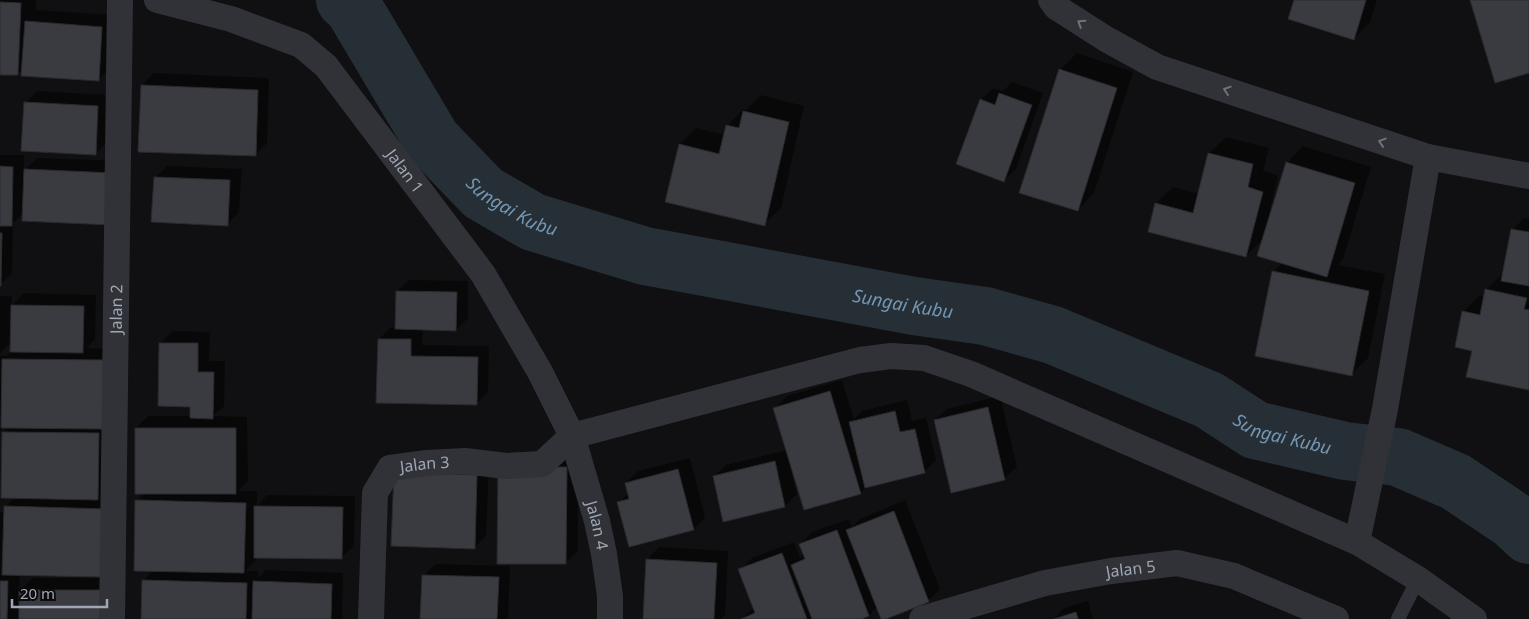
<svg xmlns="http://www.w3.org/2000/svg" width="1529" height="619" viewBox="0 0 1529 619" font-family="'Noto Sans',sans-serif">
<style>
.shadow{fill:#0007;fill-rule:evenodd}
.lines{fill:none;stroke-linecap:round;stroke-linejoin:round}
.river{stroke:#262f36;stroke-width:58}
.building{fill:#3a3b40;stroke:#2a2a2e}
.lane{stroke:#313237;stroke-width:14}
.street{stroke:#313237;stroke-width:26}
.oneway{stroke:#6e727c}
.labels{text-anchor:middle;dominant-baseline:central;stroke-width:4;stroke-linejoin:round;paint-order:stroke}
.street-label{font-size:16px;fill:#a0a7b4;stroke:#0b0b0d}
.water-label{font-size:18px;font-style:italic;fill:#7496b2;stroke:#0b0b0d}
</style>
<rect width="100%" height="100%" fill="#101012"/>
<path class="shadow" d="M 0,0 L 36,0 L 36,10 L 114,15 L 110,68 L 98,80 L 23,69 L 18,74 L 0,73 Z
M 1295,0 L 1377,0 L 1370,22 L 1354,39 Z
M 1077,53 L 1133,72 L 1094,193 L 1078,210 L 1060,70 Z
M 154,73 L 269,78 L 267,143 L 255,155 L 142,85 Z
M 1012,82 L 1043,93 L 1016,169 L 1004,180 L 958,164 L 982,99 L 993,88 L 1003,91 Z
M 37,91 L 110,95 L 107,142 L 95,154 L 25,103 Z
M 761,95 L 804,106 L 781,208 L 764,224 L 680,144 L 696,128 L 725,135 L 727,126 L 743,109 L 746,110 Z
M 1226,137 L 1269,148 L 1263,171 L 1278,175 L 1269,215 L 1271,215 L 1287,163 L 1303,146 L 1371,167 L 1343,259 L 1338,265 L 1385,274 L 1368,358 L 1352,374 L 1273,272 L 1283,262 L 1264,238 L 1246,256 L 1149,231 L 1156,203 L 1173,187 L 1199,194 L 1209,153 Z
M 0,155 L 24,155 L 24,171 L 37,158 L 124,161 L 122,212 L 24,213 L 13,223 L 12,273 L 0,285 Z
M 167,166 L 242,169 L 239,212 L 228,224 L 155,178 Z
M 1524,218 L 1529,219 L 1529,389 L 1473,350 L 1463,312 L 1480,295 L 1485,297 L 1486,290 L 1503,273 L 1512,230 Z
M 409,280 L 468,281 L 468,318 L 456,330 L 423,329 L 422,345 L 489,346 L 488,392 L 476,404 L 379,339 L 391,327 L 396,328 L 397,291 Z
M 24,293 L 96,295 L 95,340 L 86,348 L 115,349 L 110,487 L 99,497 L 117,497 L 117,619 L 21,619 L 21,611 L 18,610 L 18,619 L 0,619 L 0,512 L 5,512 L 5,507 L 15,497 L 4,432 L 9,427 L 4,427 L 0,431 L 0,356 L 7,356 L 11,351 L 12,342 L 0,353 L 0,296 L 12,296 L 12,306 ZM 20,574 L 99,576 L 99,578 L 32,578 L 19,592 Z
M 172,331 L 210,332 L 209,361 L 225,361 L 224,406 L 213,416 L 247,417 L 248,481 L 238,491 L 257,491 L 257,506 L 267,495 L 355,496 L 354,546 L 342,557 L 256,557 L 256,560 L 245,571 L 258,571 L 258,578 L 266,570 L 343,573 L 342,619 L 142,619 L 144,580 L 153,570 L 136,501 L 145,493 L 136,428 L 148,416 L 191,416 L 191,406 L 161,343 Z
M 842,380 L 854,419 L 862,411 L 907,400 L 912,421 L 926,418 L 936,460 L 924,472 L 867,486 L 860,493 L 792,474 L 797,494 L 785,506 L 714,476 L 726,465 L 787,450 L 775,408 L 787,396 Z
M 1000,396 L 1017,467 L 1005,478 L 952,491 L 935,420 L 947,409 Z
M 578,456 L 578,551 L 566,562 L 499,468 Z
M 690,458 L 705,517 L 694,529 L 619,503 L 629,492 L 626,483 L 638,471 Z
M 407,461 L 489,464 L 486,536 L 474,548 Z
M 905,500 L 940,589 L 928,601 L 883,619 L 878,606 L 869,615 L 859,619 L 742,619 L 754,607 L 740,570 L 752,558 L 794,542 L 800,558 L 804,554 L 801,544 L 812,532 L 849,519 L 852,527 L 860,519 Z
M 659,547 L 728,551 L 725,615 L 721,619 L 644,619 L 647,559 Z
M 435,564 L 510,566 L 508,619 L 421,619 L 423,576 Z
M 1088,601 L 1093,619 L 1054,619 L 1064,608 Z"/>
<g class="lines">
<path class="river" id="s1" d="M 345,0 L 353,7 L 432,140 L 483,193 L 533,222 L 645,256 L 914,306 L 985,316 L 1053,335 L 1209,400 L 1255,430 L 1345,451 L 1398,457 L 1456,482 L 1514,521 L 1529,535"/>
</g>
<path class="building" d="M 1294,0 L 1366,0 L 1354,40 L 1288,19 Z
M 1470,0 L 1529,0 L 1529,73 L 1495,83 Z
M 0,2 L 21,3 L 18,75 L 0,75 Z
M 25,21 L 102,27 L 99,81 L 21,76 Z
M 1059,69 L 1117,88 L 1078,211 L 1019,193 Z
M 141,85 L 258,90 L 256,156 L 138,152 Z
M 999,93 L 1032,105 L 1004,182 L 956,164 L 980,99 L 995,105 Z
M 24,102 L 98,106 L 96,155 L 21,151 Z
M 743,111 L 789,122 L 765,226 L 665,202 L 679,144 L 719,154 L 726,125 L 739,128 Z
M 1208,153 L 1253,164 L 1248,187 L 1263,192 L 1246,257 L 1148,232 L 1155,203 L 1193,213 Z
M 1286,162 L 1355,183 L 1327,277 L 1257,256 Z
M 0,166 L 13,167 L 12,226 L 0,226 Z
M 24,169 L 113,173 L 111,225 L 22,221 Z
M 154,177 L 230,180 L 228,226 L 151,222 Z
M 1511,229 L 1529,232 L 1529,286 L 1501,281 Z
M 0,233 L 2,233 L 1,286 L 0,286 Z
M 1272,271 L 1369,291 L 1352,376 L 1255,356 Z
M 1485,289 L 1527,298 L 1524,309 L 1529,310 L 1529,390 L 1466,377 L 1472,351 L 1455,347 L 1462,311 L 1480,315 Z
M 396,291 L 457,292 L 456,331 L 395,329 Z
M 11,305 L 84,306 L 83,353 L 10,352 Z
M 378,339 L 411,339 L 411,356 L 478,357 L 477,405 L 376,403 Z
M 159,343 L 198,343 L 198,372 L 214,372 L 213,419 L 190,418 L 190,407 L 158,406 Z
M 2,359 L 104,360 L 103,429 L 1,428 Z
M 830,391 L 861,494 L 804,510 L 773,408 Z
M 988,407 L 1005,480 L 951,493 L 934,420 Z
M 895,411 L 900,432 L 915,429 L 925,473 L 865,488 L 849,422 Z
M 135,428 L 236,428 L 236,494 L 135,494 Z
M 2,432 L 99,433 L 98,500 L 1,498 Z
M 775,461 L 785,507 L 723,522 L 713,476 Z
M 498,467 L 567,467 L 566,564 L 497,564 Z
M 678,469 L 694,530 L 629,547 L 617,502 L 629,499 L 625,483 Z
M 394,472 L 477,475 L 475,549 L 391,546 Z
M 135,500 L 246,503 L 244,573 L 134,571 Z
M 4,506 L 106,509 L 103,577 L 2,575 Z
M 254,506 L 343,507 L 342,559 L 254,558 Z
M 894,511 L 929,602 L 886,619 L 881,619 L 846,530 Z
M 837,530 L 869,616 L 862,619 L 812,619 L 791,565 L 805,559 L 799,544 Z
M 782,553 L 807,619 L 741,619 L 755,613 L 738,569 Z
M 646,559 L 717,563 L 714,619 L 643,619 Z
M 422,575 L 499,577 L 497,619 L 420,619 Z
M 142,580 L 247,583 L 246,619 L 141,619 Z
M 0,581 L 8,581 L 7,619 L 0,619 Z
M 253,581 L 332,584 L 331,619 L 252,619 Z
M 19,590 L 106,590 L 105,619 L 19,619 Z
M 1076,612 L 1078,619 L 1054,619 Z"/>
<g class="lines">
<path class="lane" d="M 1398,619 L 1418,579"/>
<g class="street">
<path id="s2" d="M 157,0 L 231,19 L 274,35 L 301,45 L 326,66 L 483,274 L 540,372 L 572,436 L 597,521 L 604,554 L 610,596 L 610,619"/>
<path d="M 1051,0 L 1056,7 L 1106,39 L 1157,67 L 1428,157 L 1529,176"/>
<path d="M 1357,542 L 1385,409 L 1428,157"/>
<path id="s3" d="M 112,619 L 120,0"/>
<path id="s4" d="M 371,619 L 375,493 L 390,468 L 427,463 L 465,461 L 506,466 L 542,464 L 572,436 L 860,360 L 891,356 L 924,358 L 971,374 L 1357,542 L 1418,579 L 1474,619"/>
<path id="s5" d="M 922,619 L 1045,583 L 1111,571 L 1177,563 L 1234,576 L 1336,619"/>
</g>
</g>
<defs><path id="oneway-chevron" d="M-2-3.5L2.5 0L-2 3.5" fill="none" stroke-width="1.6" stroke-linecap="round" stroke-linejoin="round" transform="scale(1.25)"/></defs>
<g class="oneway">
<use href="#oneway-chevron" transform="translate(1081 23) rotate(-147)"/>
<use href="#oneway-chevron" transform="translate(1227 90) rotate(-161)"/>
<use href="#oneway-chevron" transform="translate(1382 142) rotate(-162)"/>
</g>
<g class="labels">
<g class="street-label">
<text stroke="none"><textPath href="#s2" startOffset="315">Jalan 1</textPath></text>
<text stroke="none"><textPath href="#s3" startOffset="310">Jalan 2</textPath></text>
<text stroke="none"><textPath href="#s4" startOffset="190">Jalan 3</textPath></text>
<text stroke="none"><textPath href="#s2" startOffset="722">Jalan 4</textPath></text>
<text stroke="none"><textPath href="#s5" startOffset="215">Jalan 5</textPath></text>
</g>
<g class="water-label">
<text stroke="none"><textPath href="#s1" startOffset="271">Sungai Kubu</textPath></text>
<text stroke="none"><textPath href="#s1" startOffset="676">Sungai Kubu</textPath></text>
<text stroke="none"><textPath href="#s1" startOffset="1081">Sungai Kubu</textPath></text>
</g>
</g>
<path d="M12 599v8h95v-8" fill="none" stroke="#a0a7b4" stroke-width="2.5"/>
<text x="20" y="599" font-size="15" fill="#a0a7b4" stroke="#0b0b0d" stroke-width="4" paint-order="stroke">20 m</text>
</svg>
